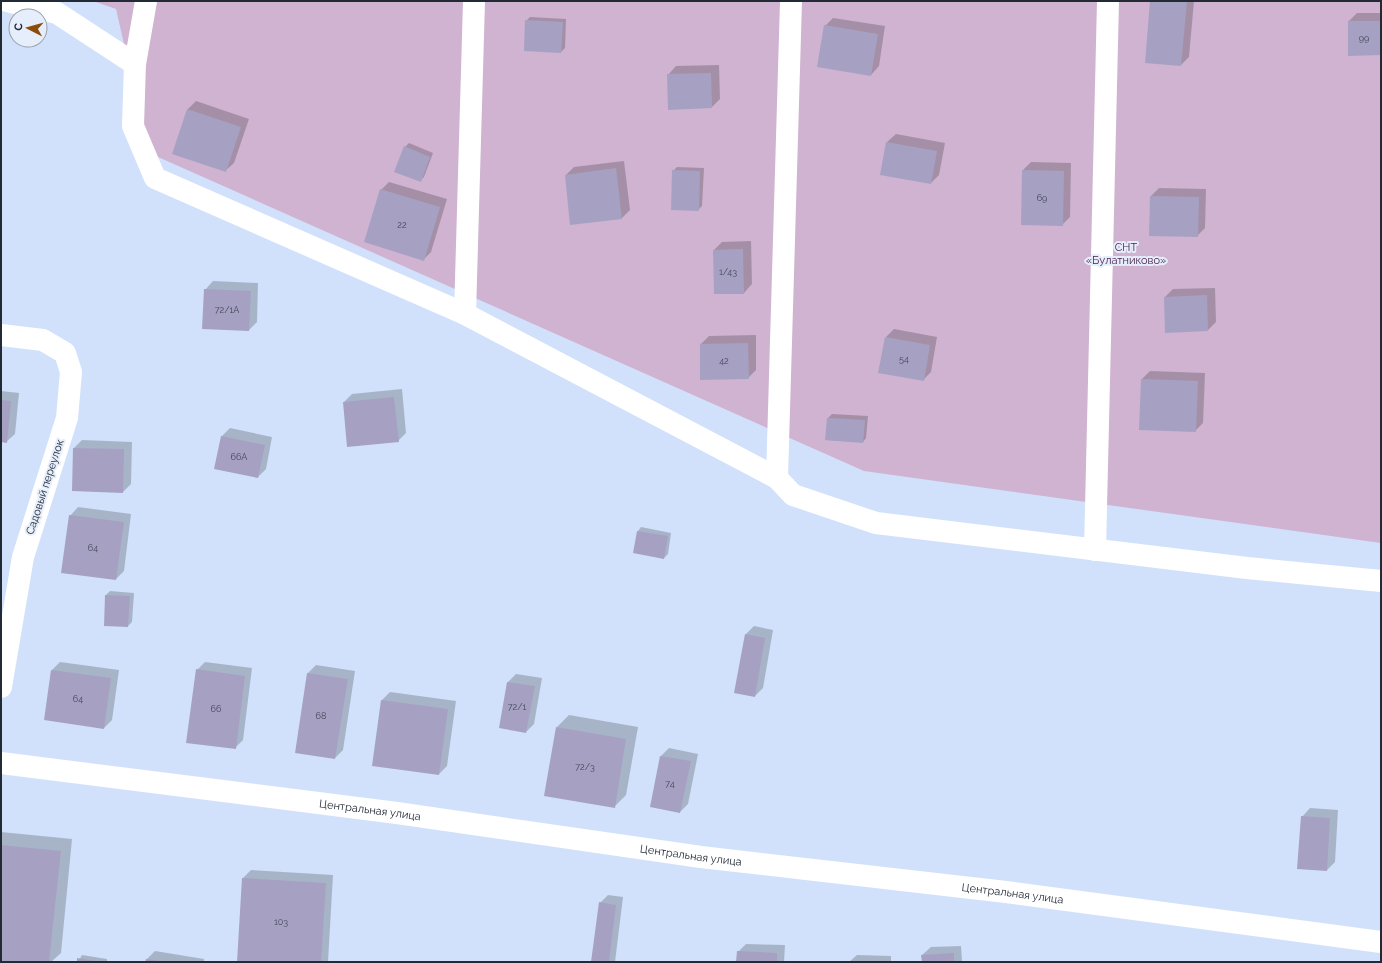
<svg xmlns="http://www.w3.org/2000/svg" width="1382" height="963" viewBox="0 0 1382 963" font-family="Raleway,sans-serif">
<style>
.green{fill:#cfb3d1}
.shadow{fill:#0003}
.building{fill:#a6a1c3}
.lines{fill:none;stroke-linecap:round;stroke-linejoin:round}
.minor{stroke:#fff;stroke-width:22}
.labels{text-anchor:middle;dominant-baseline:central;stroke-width:4;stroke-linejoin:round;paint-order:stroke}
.number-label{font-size:9px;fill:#434859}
.park-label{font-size:11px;fill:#48224c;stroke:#e6eefb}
.street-label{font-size:11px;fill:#222a36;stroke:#e6eefb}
</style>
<rect width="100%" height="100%" fill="#d1e1fb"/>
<path class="green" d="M 93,1 L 1381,1 L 1381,543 L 864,471 L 149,153 L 116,9 Z"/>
<path class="shadow" d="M 1151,1 L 1194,1 L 1189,57 L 1181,65 Z
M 1357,13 L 1381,13 L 1381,54 L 1349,21 Z
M 530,17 L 566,19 L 565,48 L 561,52 L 526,21 Z
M 833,18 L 885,26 L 879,66 L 871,75 L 825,26 Z
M 719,65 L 720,99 L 712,107 L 668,75 L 676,66 Z
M 196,101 L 249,119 L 234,163 L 225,171 L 173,153 L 188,109 Z
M 896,134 L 945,143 L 939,175 L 931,183 L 881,174 L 887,142 Z
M 409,143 L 433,153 L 424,177 L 420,181 L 405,147 Z
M 624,161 L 630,210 L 622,218 L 566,175 L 574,167 Z
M 1031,162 L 1071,163 L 1070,217 L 1062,225 L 1023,170 Z
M 677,167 L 704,168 L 702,206 L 698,210 L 673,171 Z
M 389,182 L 447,199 L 431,252 L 423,260 L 381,190 Z
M 1159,188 L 1206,189 L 1205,228 L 1197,236 L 1151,196 Z
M 751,241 L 752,284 L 744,293 L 714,250 L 722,242 Z
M 213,281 L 258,283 L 257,322 L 249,330 L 205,290 Z
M 1215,288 L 1216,322 L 1208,330 L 1165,297 L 1173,289 Z
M 894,329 L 937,337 L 931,372 L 923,380 L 886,337 Z
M 756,335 L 756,370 L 748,378 L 701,344 L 709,336 Z
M 1150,371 L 1205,373 L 1203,423 L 1195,431 L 1142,379 Z
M 402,389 L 406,433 L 398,441 L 344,402 L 352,394 Z
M 1,391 L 19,393 L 15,434 L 6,442 L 1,441 Z
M 832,414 L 868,416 L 866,438 L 863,442 L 826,440 L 828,418 Z
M 230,428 L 272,437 L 266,469 L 258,477 L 222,436 Z
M 82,440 L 132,442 L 131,484 L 123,492 L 74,448 Z
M 78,507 L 131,514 L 124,571 L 116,579 L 70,516 Z
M 641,527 L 671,533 L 668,554 L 664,558 L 638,531 Z
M 110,591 L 134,593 L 132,622 L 128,626 L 105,625 L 106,595 Z
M 754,626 L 773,630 L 763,688 L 755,696 L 746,634 Z
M 60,662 L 119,670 L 112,720 L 104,728 L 52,670 Z
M 205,662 L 252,668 L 243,740 L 235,748 L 197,670 Z
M 316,665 L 355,671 L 343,750 L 335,758 L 308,673 Z
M 516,674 L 542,678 L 534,724 L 526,732 L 500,727 L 508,682 Z
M 390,692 L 456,701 L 447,766 L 439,774 L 382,700 Z
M 569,715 L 638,727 L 626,795 L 614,807 L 557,727 Z
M 669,748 L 698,754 L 688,804 L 680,812 L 651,806 L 661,756 Z
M 1310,808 L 1338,810 L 1335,862 L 1327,870 L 1302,817 Z
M 1,832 L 72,839 L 61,953 L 51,962 L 1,960 Z
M 251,870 L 333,875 L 328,962 L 238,962 L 243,878 Z
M 608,895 L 623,897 L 615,962 L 592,962 L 600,903 Z
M 746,944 L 785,945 L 784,962 L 737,962 L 738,952 Z
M 961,946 L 962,962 L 923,962 L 922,955 L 931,947 Z
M 155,951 L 204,959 L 204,962 L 146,962 L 147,959 Z
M 82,955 L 107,959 L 107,962 L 78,962 Z
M 857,955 L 891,956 L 891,962 L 849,962 Z"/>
<path class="building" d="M 1150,1 L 1187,1 L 1181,66 L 1145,63 Z
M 525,20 L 563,22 L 561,53 L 524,51 Z
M 1348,21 L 1381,21 L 1381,55 L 1348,56 Z
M 824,25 L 878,34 L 871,76 L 817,67 Z
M 711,73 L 712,108 L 668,110 L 667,74 Z
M 187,109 L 241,127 L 226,172 L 172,154 Z
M 886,142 L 937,151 L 931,184 L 880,175 Z
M 404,146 L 430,157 L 421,182 L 394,172 Z
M 616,168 L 622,219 L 570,225 L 565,175 Z
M 672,170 L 700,171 L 699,211 L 671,210 Z
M 1022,170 L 1064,171 L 1063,226 L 1021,225 Z
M 380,189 L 440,207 L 424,261 L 364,242 Z
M 1150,196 L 1199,197 L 1198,237 L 1149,236 Z
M 743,249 L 744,294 L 714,294 L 713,250 Z
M 204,289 L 251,291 L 249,331 L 202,329 Z
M 1207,295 L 1208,331 L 1165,333 L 1164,297 Z
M 885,337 L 930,345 L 924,381 L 878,373 Z
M 748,343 L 749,379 L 700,380 L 700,344 Z
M 1141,379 L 1198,381 L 1196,432 L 1139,430 Z
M 394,397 L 399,442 L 347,447 L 343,402 Z
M 1,400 L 11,401 L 7,443 L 1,442 Z
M 827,418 L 865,420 L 863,443 L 825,440 Z
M 221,436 L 265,445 L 258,478 L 214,469 Z
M 73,448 L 124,449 L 123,493 L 72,491 Z
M 69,515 L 124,522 L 116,580 L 61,573 Z
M 637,531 L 668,536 L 664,559 L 633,553 Z
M 105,595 L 130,596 L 128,627 L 104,626 Z
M 745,634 L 765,638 L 755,697 L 734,693 Z
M 196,669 L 245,676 L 236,749 L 186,743 Z
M 51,670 L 111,678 L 104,729 L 44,720 Z
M 307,673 L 348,679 L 335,759 L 295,753 Z
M 507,682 L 535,686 L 526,733 L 499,728 Z
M 381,700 L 448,709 L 439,775 L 372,766 Z
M 556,727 L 626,739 L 615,808 L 544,796 Z
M 660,756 L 691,761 L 680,813 L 650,807 Z
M 1301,816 L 1330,818 L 1327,871 L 1297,869 Z
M 1,845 L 61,851 L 49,962 L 1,961 Z
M 242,878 L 326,883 L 321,962 L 237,962 Z
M 599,902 L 616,905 L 609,962 L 591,962 Z
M 737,951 L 777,953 L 777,962 L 736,962 Z
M 954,953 L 954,962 L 922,962 L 921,955 Z
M 77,958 L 95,961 L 95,962 L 77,962 Z
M 146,959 L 161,961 L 161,962 L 145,962 Z"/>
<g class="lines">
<g class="minor">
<path d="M 7,1 L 57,13 L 135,64 L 133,126 L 155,178 L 465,314 L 777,478 L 793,495 L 876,523 L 1247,568 L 1381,581"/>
<path d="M 135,64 L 146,1"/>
<path d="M 465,314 L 474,1"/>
<path d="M 1,335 L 43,340 L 65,353 L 71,372 L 67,418 L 23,557 L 1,687"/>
<path d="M 777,478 L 791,1"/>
<path d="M 1095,550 L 1108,1"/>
<path id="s1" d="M 1,763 L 397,813 L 701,857 L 1006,892 L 1381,942"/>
</g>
</g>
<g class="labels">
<g class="number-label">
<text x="1364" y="38">99</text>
<text x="1042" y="198">69</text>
<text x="402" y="225">22</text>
<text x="728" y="272">1/43</text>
<text x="227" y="310">72/1А</text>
<text x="904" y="359">54</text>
<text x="724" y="361">42</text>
<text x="239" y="457">66А</text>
<text x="93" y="548">64</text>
<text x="78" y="699">64</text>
<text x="517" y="707">72/1</text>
<text x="216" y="709">66</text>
<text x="321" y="716">68</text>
<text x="585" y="767">72/3</text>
<text x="670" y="784">74</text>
<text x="281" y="922">103</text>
</g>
<g class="park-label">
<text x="1126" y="247">СНТ<tspan x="1126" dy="13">«Булатниково»</tspan></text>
</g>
<g class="street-label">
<text transform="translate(45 487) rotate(-72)">Садовый переулок</text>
<text stroke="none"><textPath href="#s1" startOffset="372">Центральная улица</textPath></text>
<text stroke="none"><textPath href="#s1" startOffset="696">Центральная улица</textPath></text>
<text stroke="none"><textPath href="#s1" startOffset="1020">Центральная улица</textPath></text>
</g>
</g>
<rect width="1382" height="963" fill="none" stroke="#222a36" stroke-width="4"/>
<g transform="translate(28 28) rotate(276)"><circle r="19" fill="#e6eefb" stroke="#98a0ac"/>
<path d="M0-3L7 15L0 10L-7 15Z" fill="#8a4d0c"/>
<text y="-6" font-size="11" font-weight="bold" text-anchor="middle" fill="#222a36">С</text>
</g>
</svg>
